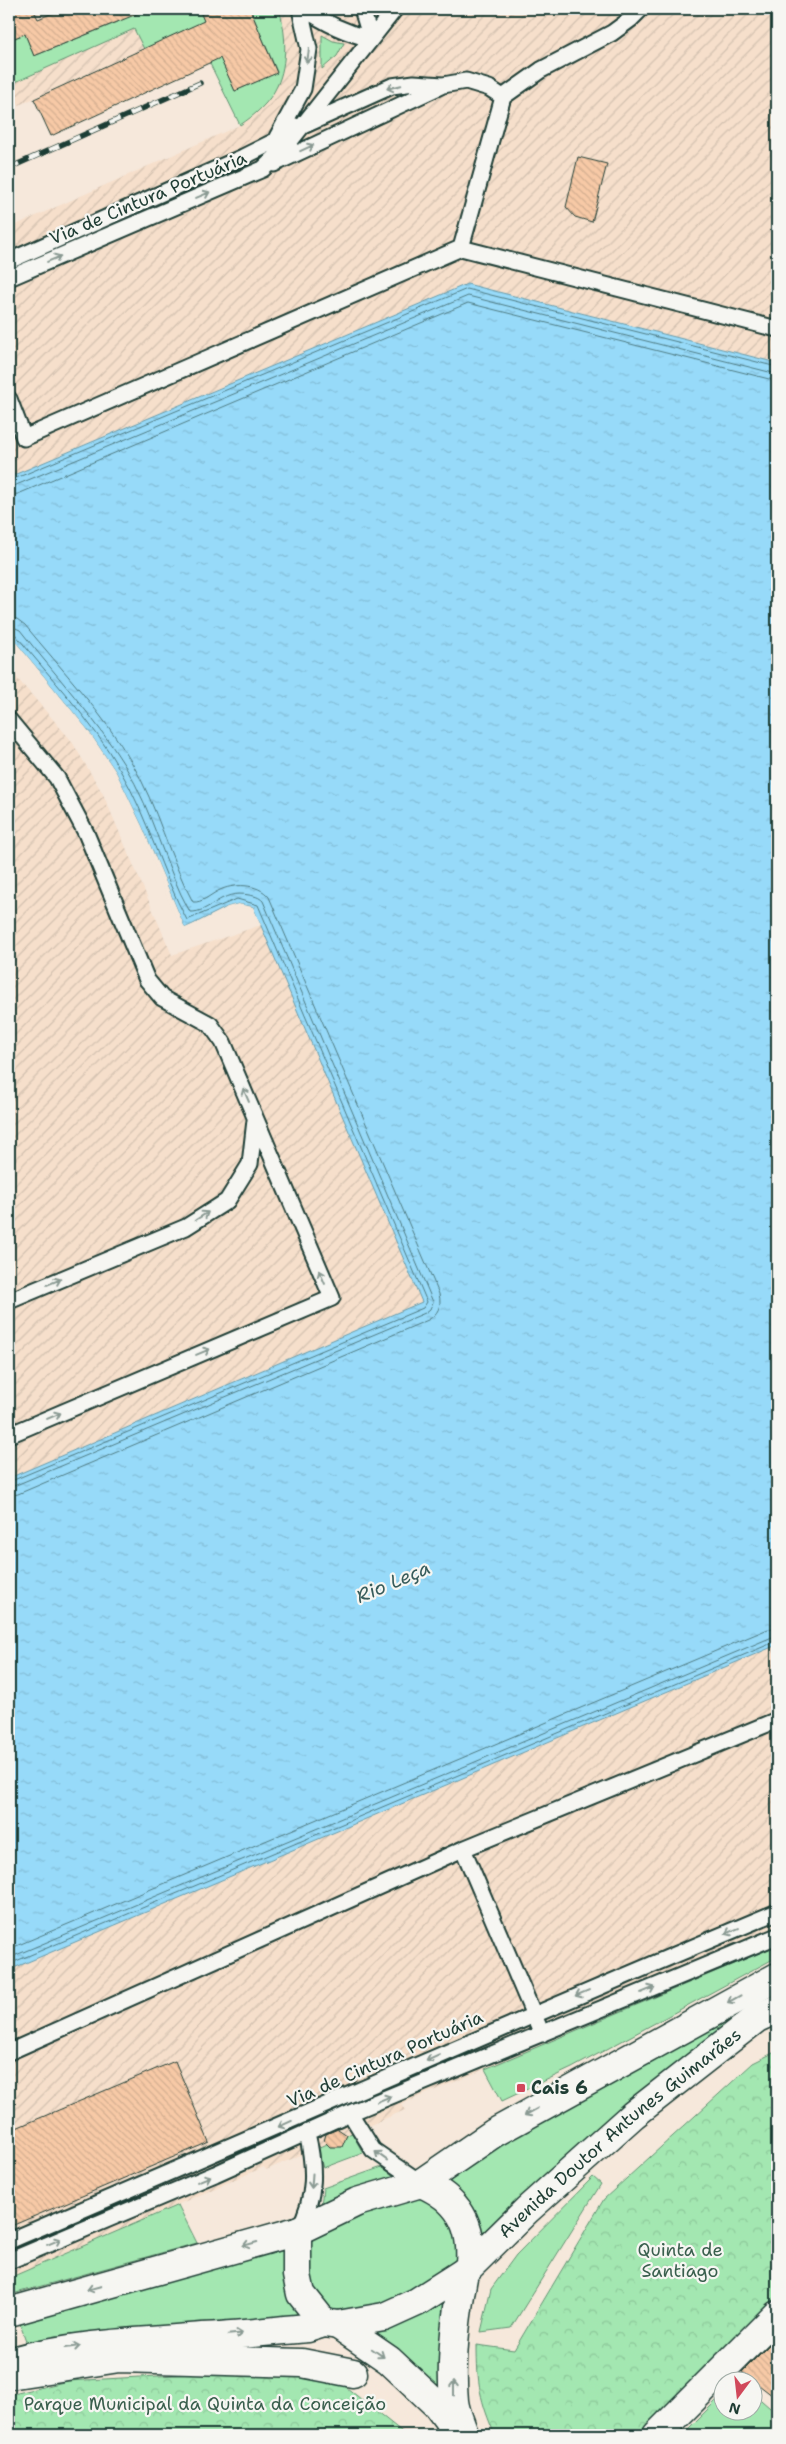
<svg xmlns="http://www.w3.org/2000/svg" width="786" height="2444" viewBox="0 0 786 2444" font-family="'Shantell Sans',sans-serif">
<style>
.industrial{fill:url(#industrial-furrows)}
.green{fill:#a3e7b1;stroke:#619272}
.park{fill:url(#park-crowns);stroke:#619272}
.water{fill:url(#water-ripples);stroke:#679baa}
.pier{fill:#f6e8db}
.lines{fill:none;stroke-linecap:round;stroke-linejoin:round}
.shore{stroke:#4f7c83;stroke-width:1}
.building{fill:url(#building-back-hatch);stroke:#1f3d34}
.lane-casing{stroke:#1f3d34;stroke-width:19}
.street-casing{stroke:#1f3d34;stroke-width:31}
.secondary-casing{stroke:#1f3d34;stroke-width:31}
.lane{stroke:#f6f6f2;stroke-width:15}
.street{stroke:#f6f6f2;stroke-width:28}
.secondary{stroke:#f6f6f2;stroke-width:28}
.rail-casing{stroke:#1f3d34;stroke-width:5.5}
.rail{stroke:#f6f6f2;stroke-width:4;stroke-dasharray:11;stroke-linecap:butt}
.oneway{stroke:#8a9a93}
.poi-dot{fill:#d1495b;stroke:#f6f6f2;stroke-width:2}
.labels{text-anchor:middle;dominant-baseline:central;stroke-width:4.5;stroke-linejoin:round;paint-order:stroke}
.street-label{font-size:18px;fill:#1f3d34;stroke:#f6f6f2}
.poi-label{font-size:18px;font-weight:bold;fill:#1f3d34;stroke:#f6f6f2;text-anchor:start}
.park-label{font-size:18px;fill:#395f4d;stroke:#f6f6f2}
.water-label{font-size:19px;font-style:italic;fill:#375c5b;stroke:#f6f6f2}
</style>
<defs>
<pattern id="industrial-furrows" width="10" height="10" patternUnits="userSpaceOnUse" patternTransform="scale(1.25)"><rect width="10" height="10" fill="#f6dfcb"/><path d="M-1 1l2-2M0 10L10 0M9 11l2-2" fill="none" stroke="#d2c0af"/></pattern>
<pattern id="park-crowns" width="20" height="18" patternUnits="userSpaceOnUse" patternTransform="scale(1.25)"><rect width="20" height="18" fill="#a3e7b1"/><path d="M2 6a3 3 0 1 1 6 0M12 15a3 3 0 1 1 6 0" fill="none" stroke="#8cc799"/></pattern>
<pattern id="water-ripples" width="26" height="14" patternUnits="userSpaceOnUse" patternTransform="scale(1.25)"><rect width="26" height="14" fill="#97daf9"/><path d="M2 4q2-2 4 0t4 0M15 11q2-2 4 0t4 0" fill="none" stroke="#82bcd6"/></pattern>
<pattern id="building-back-hatch" width="6" height="6" patternUnits="userSpaceOnUse" patternTransform="scale(1.25)"><rect width="6" height="6" fill="#f7c9a6"/><path d="M-1 5l2 2M0 0l6 6M5-1l2 2" fill="none" stroke="#d3ae90"/></pattern>
</defs>
<rect width="100%" height="100%" fill="#f6e8db"/>
<filter id="ink" filterUnits="userSpaceOnUse"><feTurbulence type="fractalNoise" baseFrequency=".02" numOctaves="2"/><feDisplacementMap in="SourceGraphic" scale="10" xChannelSelector="R" yChannelSelector="G"/><feConvolveMatrix kernelMatrix="1 2 1 2 8 2 1 2 1" color-interpolation-filters="sRGB"/></filter>
<g filter="url(#ink)">
<path class="industrial" d="M 9,9 L 777,9 L 777,363 L 467,284 L 9,477 L 9,228 L 240,125 L 192,27 L 19,105 L 9,79 Z
M 9,669 L 71,740 L 103,794 L 172,955 L 261,925 L 422,1303 L 9,1478 Z
M 777,1645 L 777,1946 L 402,2104 L 405,2110 L 266,2170 L 264,2167 L 9,2278 L 9,1970 Z"/>
<path class="green" d="M 113,9 L 199,9 L 235,91 L 277,72 L 250,9 L 279,9 C 286,31 288,63 277,86 C 270,102 254,116 240,125 L 192,27 L 144,49 L 134,29 L 11,84 L 9,40 L 25,34 L 34,56 L 118,22 Z
M 322,35 L 333,41 L 344,43 L 337,56 L 322,69 Z
M 776,1946 L 777,1957 L 572,2068 L 502,2101 L 485,2069 Z
M 725,2004 L 746,2027 L 470,2265 L 455,2405 L 338,2325 L 31,2355 L 15,2310 L 357,2202 Z
M 352,2133 L 363,2153 L 323,2168 L 317,2148 Z
M 382,2167 L 396,2178 L 321,2206 L 323,2188 Z
M 593,2177 L 601,2184 L 511,2328 L 481,2332 L 491,2289 L 516,2255 Z
M 178,2205 L 197,2243 L 9,2295 L 9,2278 Z
M 723,2394 L 724,2412 L 754,2412 L 754,2394 L 777,2414 L 777,2435 L 682,2435 Z"/>
<path class="park" d="M 777,2051 L 777,2302 L 640,2435 L 495,2435 C 480,2401 477,2383 477,2345 L 514,2350 L 604,2199 L 753,2063 Z
M 327,2372 L 406,2435 L 9,2435 L 9,2395 L 68,2381 L 212,2373 Z"/>
<path class="water" d="M 467,284 L 777,363 L 777,1645 L 9,1970 L 9,1478 L 422,1302 L 253,907 L 238,904 L 227,907 L 185,928 L 142,826 L 116,772 L 87,729 L 9,634 L 9,477 Z"/>
<path class="pier" d="M 9,634 L 87,729 L 116,772 L 142,826 L 185,928 L 214,916 L 227,907 L 238,904 L 253,907 L 261,925 L 259,926 L 252,909 L 238,907 L 228,910 L 186,930 L 183,930 L 172,908 L 140,827 L 114,774 L 85,730 L 9,638 Z"/>
<g class="lines">
<path class="shore" d="M 9,481 L 467,289 L 777,367
M 9,488 L 468,296 L 777,374
M 9,495 L 18,494 L 468,303 L 777,381
M 9,618 L 17,619 L 25,625 C 61,669 104,714 132,763 C 158,807 169,858 193,902 C 202,903 210,895 218,891 C 233,883 258,883 269,897 L 439,1294 C 442,1306 438,1314 428,1320 L 18,1494 L 9,1496
M 9,625 L 20,630 C 55,675 95,717 125,766 C 153,811 164,865 190,912 C 211,913 220,889 249,895 C 255,896 259,897 263,901 L 433,1302 L 430,1309 L 425,1313 L 9,1488
M 9,632 L 15,634 C 50,678 92,720 120,770 C 148,817 161,872 187,920 L 237,899 L 258,905 L 427,1302 L 423,1308 L 9,1482
M 9,1949 L 768,1629 L 777,1627
M 9,1958 L 777,1635
M 9,1964 L 777,1641"/>
</g>
<path class="building" d="M 9,9 L 33,9 L 38,19 L 63,9 L 149,9 L 34,56 L 25,34 L 9,40 Z
M 199,9 L 250,9 L 277,73 L 235,91 L 220,58 L 51,136 L 34,99 L 204,21 Z
M 578,157 L 607,164 L 592,222 L 575,217 L 566,207 Z
M 175,2061 L 209,2142 L 9,2227 L 9,2131 Z
M 338,2129 L 347,2135 L 342,2147 L 330,2147 L 324,2141 L 326,2134 Z
M 777,2337 L 777,2399 L 742,2372 Z"/>
<g class="lines">
<defs>
<path id="lane" d="M 305,9 C 326,24 346,33 371,39
M 362,9 L 371,39
M 303,126 L 392,86 L 414,83 L 443,85 L 466,81 L 489,88 L 503,97
M 277,137 L 303,89 L 309,49 L 300,9
M 274,164 L 441,86
M 461,248 L 503,97 L 541,70 L 612,33 L 631,19 L 641,9
M 9,261 L 243,157 L 275,141 L 295,126
M 9,278 L 263,169 L 284,149 L 395,9
M 9,399 L 24,438 L 461,248 L 777,329
M 9,720 L 57,778 L 86,833 L 147,980 L 162,998 L 210,1024 L 223,1042 L 332,1298 L 9,1435
M 9,1301 L 186,1227 L 227,1201 L 250,1164 L 255,1120
M 463,1849 L 542,2034
M 9,2052 L 463,1849 L 777,1720
M 350,2113 L 373,2150 L 421,2183
M 299,2228 C 316,2197 315,2167 307,2133
M 9,2241 C 266,2132 520,2019 777,1912
M 9,2261 L 215,2174 L 350,2113 L 777,1936"/>
<path id="street" d="M 9,2375 L 119,2358 L 302,2363 L 353,2373
M 657,2435 L 777,2315"/>
<g id="secondary">
<path d="M 421,2183 C 459,2199 473,2225 470,2265"/>
<path d="M 297,2231 L 297,2275 L 301,2294 L 324,2323"/>
<path d="M 9,2312 L 297,2231 L 357,2202 L 421,2183 L 494,2133 L 777,1977"/>
<path d="M 338,2325 L 389,2360 L 437,2405 L 459,2435"/>
<path id="s1" d="M 9,2362 C 73,2344 136,2342 202,2337 C 237,2335 273,2331 308,2328 L 324,2323 L 338,2325 L 384,2317 L 417,2302 L 464,2272 L 527,2210 L 633,2115 L 757,2018 L 777,2009"/>
<path d="M 463,2431 C 460,2422 455,2411 454,2401 C 450,2359 456,2314 464,2272"/>
</g>
</defs>
<use href="#lane" class="lane-casing"/>
<use href="#street" class="street-casing"/>
<use href="#secondary" class="secondary-casing"/>
<use href="#lane" class="lane"/>
<use href="#street" class="street"/>
<use href="#secondary" class="secondary"/>
<defs>
<path id="rail" d="M 9,168 L 200,83"/>
</defs>
<use href="#rail" class="rail-casing"/>
<use href="#rail" class="rail"/>
</g>
<defs><path id="oneway-shaft" d="M-6 0H5M1.5-3L5.5 0L1.5 3" fill="none" stroke-width="1.6" stroke-linecap="round" stroke-linejoin="round" transform="scale(1.25)"/></defs>
<g class="oneway">
<use href="#oneway-shaft" transform="translate(308 56) rotate(98)"/>
<use href="#oneway-shaft" transform="translate(394 87) rotate(166)"/>
<use href="#oneway-shaft" transform="translate(307 148) rotate(-25)"/>
<use href="#oneway-shaft" transform="translate(203 195) rotate(-23)"/>
<use href="#oneway-shaft" transform="translate(54 259) rotate(-23)"/>
<use href="#oneway-shaft" transform="translate(246 1095) rotate(-113)"/>
<use href="#oneway-shaft" transform="translate(202 1216) rotate(-32)"/>
<use href="#oneway-shaft" transform="translate(322 1277) rotate(-113)"/>
<use href="#oneway-shaft" transform="translate(54 1282) rotate(-23)"/>
<use href="#oneway-shaft" transform="translate(203 1352) rotate(-23)"/>
<use href="#oneway-shaft" transform="translate(54 1416) rotate(-23)"/>
<use href="#oneway-shaft" transform="translate(732 1931) rotate(157)"/>
<use href="#oneway-shaft" transform="translate(648 1990) rotate(-23)"/>
<use href="#oneway-shaft" transform="translate(582 1993) rotate(157)"/>
<use href="#oneway-shaft" transform="translate(734 1999) rotate(151)"/>
<use href="#oneway-shaft" transform="translate(433 2058) rotate(156)"/>
<use href="#oneway-shaft" transform="translate(384 2099) rotate(-22)"/>
<use href="#oneway-shaft" transform="translate(531 2112) rotate(151)"/>
<use href="#oneway-shaft" transform="translate(285 2124) rotate(156)"/>
<use href="#oneway-shaft" transform="translate(381 2156) rotate(-144)"/>
<use href="#oneway-shaft" transform="translate(204 2179) rotate(-23)"/>
<use href="#oneway-shaft" transform="translate(312 2181) rotate(94)"/>
<use href="#oneway-shaft" transform="translate(54 2242) rotate(-23)"/>
<use href="#oneway-shaft" transform="translate(250 2244) rotate(165)"/>
<use href="#oneway-shaft" transform="translate(94 2288) rotate(165)"/>
<use href="#oneway-shaft" transform="translate(235 2334) rotate(-5)"/>
<use href="#oneway-shaft" transform="translate(73 2347) rotate(-8)"/>
<use href="#oneway-shaft" transform="translate(378 2353) rotate(35)"/>
<use href="#oneway-shaft" transform="translate(454 2388) rotate(-90)"/>
</g>
</g>
<rect class="poi-dot" x="516" y="2083" width="10" height="10" rx="2.5"/>
<g class="labels">
<g class="street-label">
<text transform="translate(148 198) rotate(-23)">Via de Cintura Portuária</text>
<text transform="translate(385 2059) rotate(-24)">Via de Cintura Portuária</text>
<text stroke="none"><textPath href="#s1" startOffset="680">Avenida Doutor Antunes Guimarães</textPath></text>
</g>
<g class="poi-label">
<text x="531" y="2088">Cais 6</text>
</g>
<g class="park-label">
<text x="680" y="2250">Quinta de<tspan x="680" dy="21">Santiago</tspan></text>
<text x="205" y="2404">Parque Municipal da Quinta da Conceição</text>
</g>
<g class="water-label">
<text transform="translate(393 1582) rotate(-23)">Rio Leça</text>
</g>
</g>
<rect width="786" height="2444" fill="none" stroke="#f6f6f2" stroke-width="30"/>
<rect x="15" y="15" width="756" height="2414" fill="none" stroke="#1f3d34" stroke-width="2" filter="url(#ink)"/>
<g transform="translate(738 2396) rotate(195)"><circle r="24" fill="#f6f6f2" stroke="#a0aca6"/>
<path d="M0-4L9 19L0 12L-9 19Z" fill="#d1495b"/>
<text y="-8" font-size="14" font-weight="bold" text-anchor="middle" fill="#1f3d34">N</text>
</g>
</svg>
